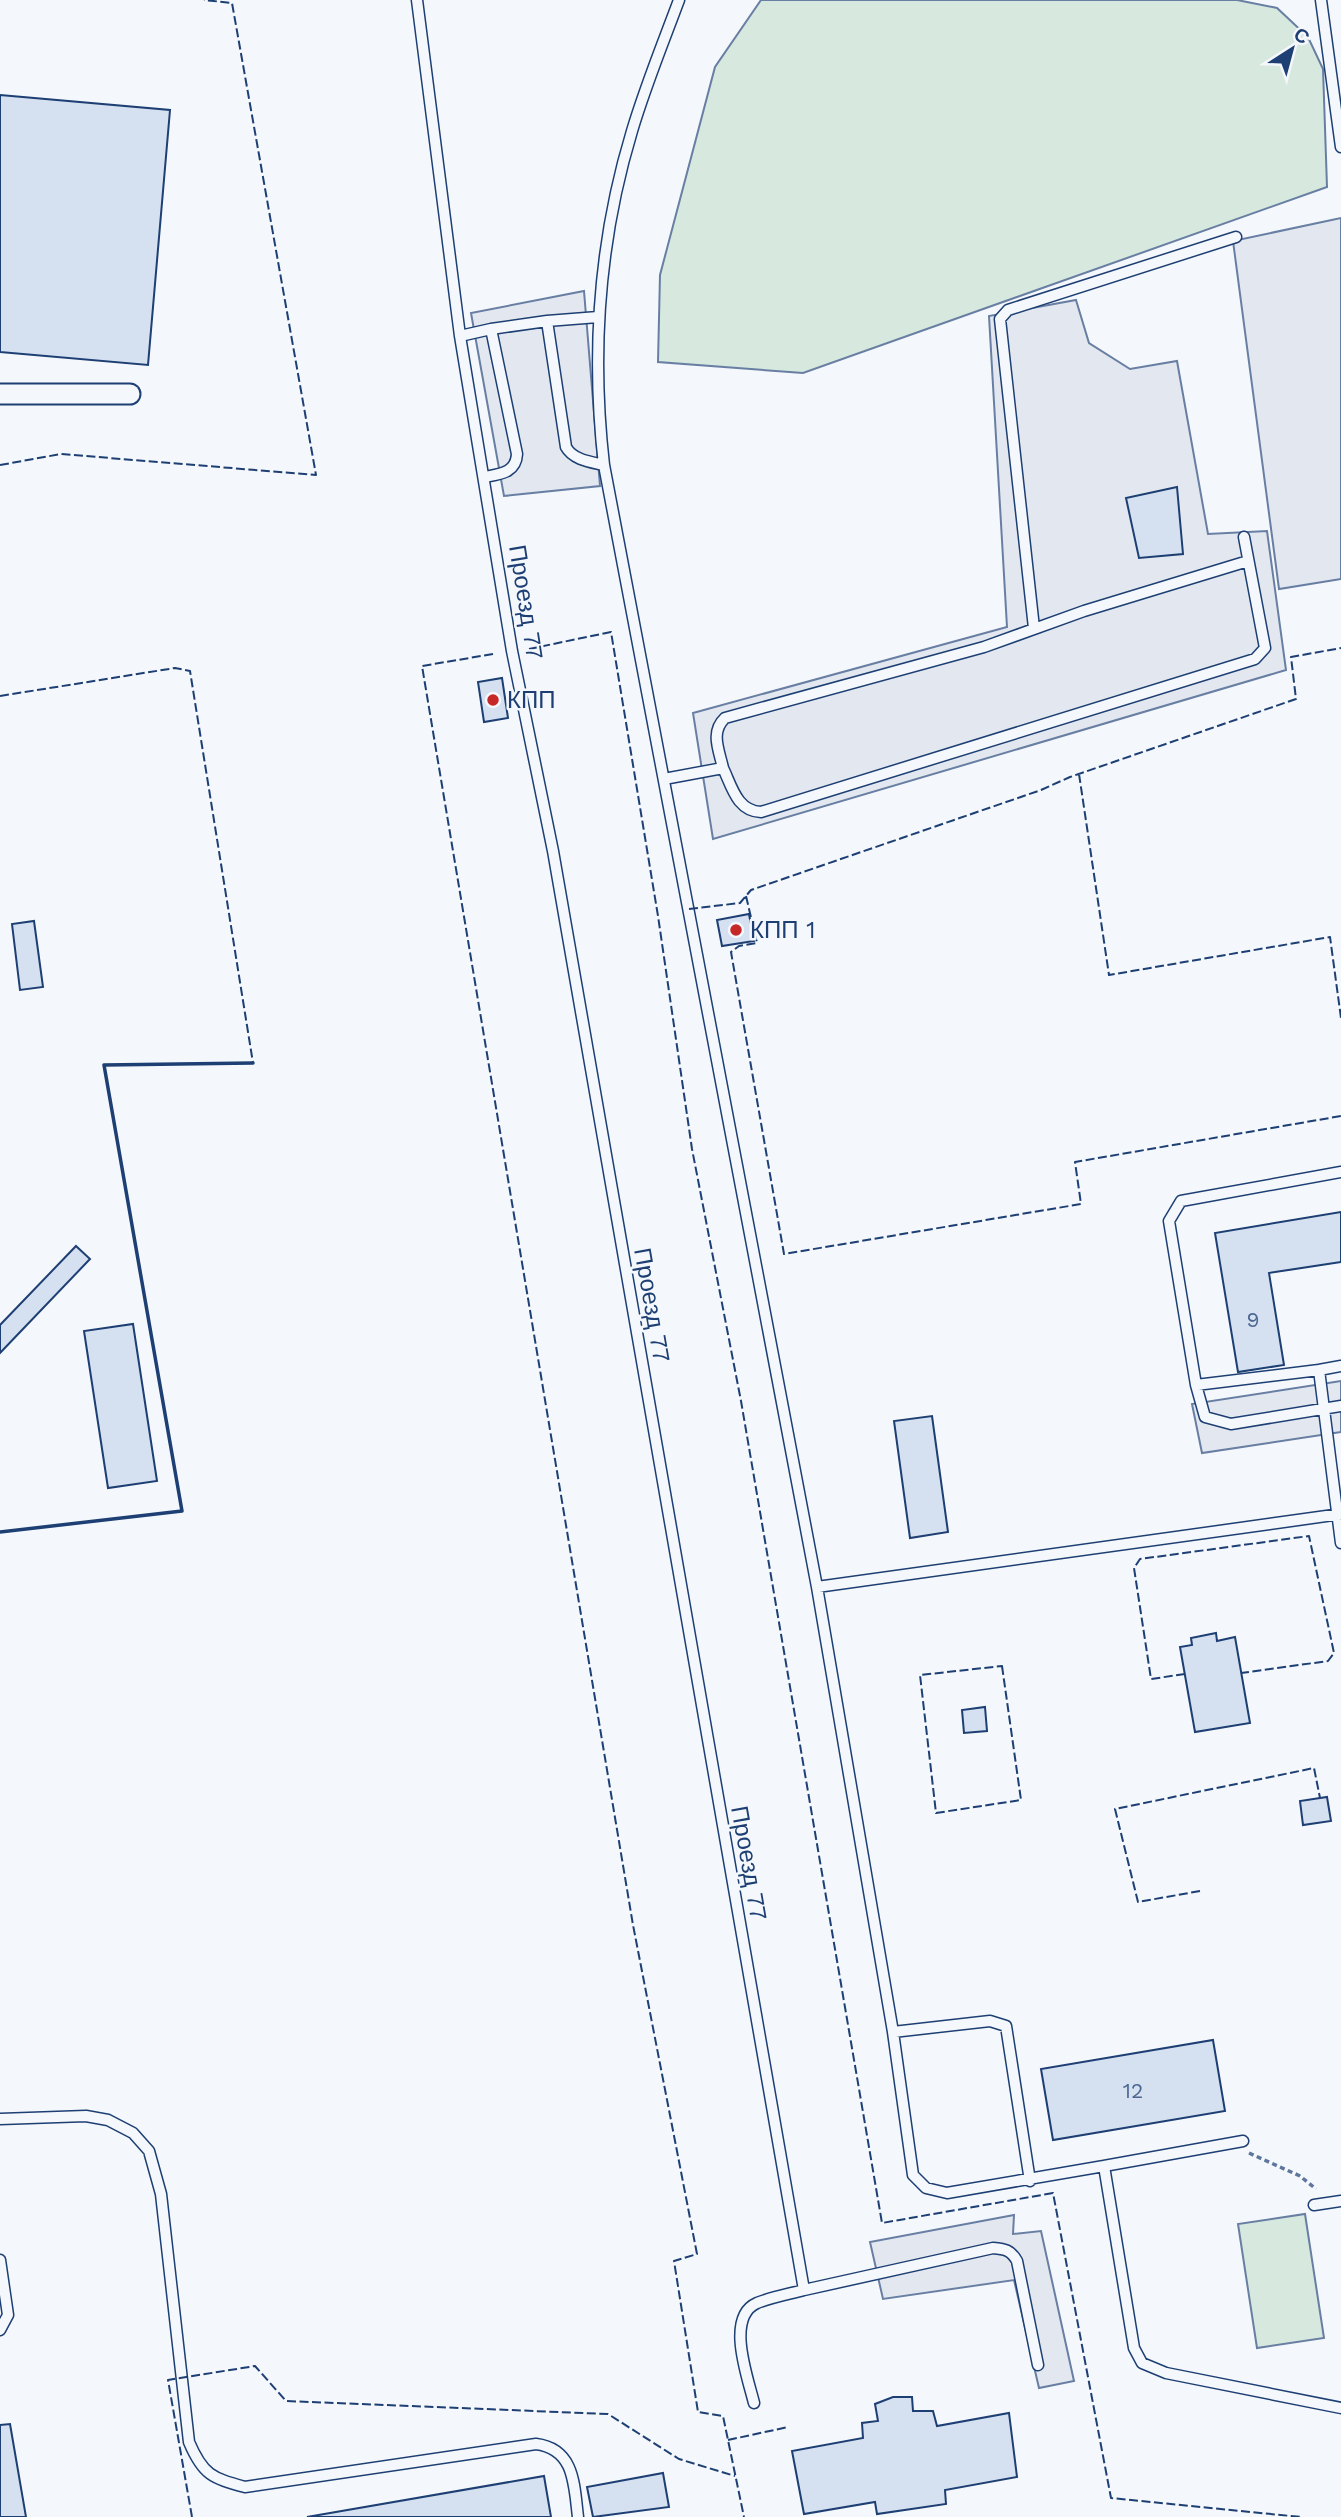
<svg xmlns="http://www.w3.org/2000/svg" width="1341" height="2517" viewBox="0 0 1341 2517" font-family="'Work Sans',sans-serif">
<style>
.green{fill:#d7e8df;stroke:#687fa3;stroke-width:2}
.parking{fill:#e3e8f0;stroke:#687fa3;stroke-width:2}
.building{fill:#d5e0f0;stroke:#1d3f73;stroke-width:2}
.lines{fill:none;stroke-linecap:round;stroke-linejoin:round}
.service-casing{stroke:#1d3f73;stroke-width:13}
.minor-casing{stroke:#1d3f73;stroke-width:23}
.path{stroke:#5e769c;stroke-width:3.5;stroke-dasharray:5 3.5;stroke-linecap:butt}
.service{stroke:#f4f7fb;stroke-width:10}
.minor{stroke:#f4f7fb;stroke-width:19}
.fence{stroke:#1d3f73;stroke-width:2;stroke-dasharray:9 3.5;stroke-linecap:butt}
.wall{stroke:#1d3f73;stroke-width:3.5}
.poi-dot{fill:#c62828;stroke:#f4f7fb;stroke-width:2.5}
.labels{text-anchor:middle;dominant-baseline:central;stroke-width:5;stroke-linejoin:round;paint-order:stroke}
.number-label{font-size:21px;fill:#4b6792}
.street-label{font-size:24px;fill:#1d3f73;stroke:#f4f7fb}
.poi-label{font-size:24px;fill:#1d3f73;stroke:#f4f7fb;text-anchor:start}
</style>
<rect width="100%" height="100%" fill="#f4f7fb"/>
<path class="green" d="M 761,0 L 1237,0 L 1277,8 L 1308,37 L 1323,69 L 1327,187 L 803,373 L 658,362 L 660,275 L 715,67 Z
M 1305,2214 L 1324,2338 L 1257,2348 L 1238,2224 Z"/>
<path class="parking" d="M 1341,218 L 1341,579 L 1279,589 L 1233,241 Z
M 584,291 L 600,486 L 504,496 L 471,313 Z
M 1076,300 L 1089,343 L 1130,369 L 1177,361 L 1208,534 L 1267,531 L 1286,670 L 713,839 L 693,713 L 1007,627 L 989,316 Z
M 1341,1381 L 1341,1432 L 1202,1453 L 1192,1404 Z
M 1014,2215 L 1013,2234 L 1041,2231 L 1074,2381 L 1039,2388 L 1014,2280 L 883,2299 L 870,2242 Z"/>
<path class="building" d="M 0,95 L 170,110 L 148,365 L 0,352 Z
M 1177,487 L 1183,554 L 1139,558 L 1126,498 Z
M 502,678 L 508,718 L 484,722 L 478,682 Z
M 749,914 L 754,941 L 722,946 L 717,920 Z
M 34,921 L 43,987 L 20,990 L 12,924 Z
M 1341,1212 L 1341,1262 L 1269,1273 L 1284,1365 L 1238,1372 L 1215,1233 Z
M 76,1246 L 90,1259 L 0,1353 L 0,1325 Z
M 133,1324 L 157,1481 L 108,1488 L 84,1331 Z
M 932,1416 L 948,1532 L 910,1538 L 894,1421 Z
M 1216,1633 L 1217,1641 L 1235,1637 L 1250,1723 L 1195,1732 L 1180,1647 L 1192,1645 L 1191,1638 Z
M 985,1707 L 987,1731 L 964,1733 L 962,1710 Z
M 1327,1797 L 1331,1821 L 1303,1825 L 1300,1801 Z
M 1213,2040 L 1225,2111 L 1053,2140 L 1041,2069 Z
M 893,2397 L 912,2397 L 913,2411 L 933,2411 L 937,2426 L 1009,2413 L 1017,2477 L 945,2490 L 946,2504 L 877,2514 L 875,2502 L 804,2514 L 792,2451 L 863,2438 L 862,2423 L 878,2421 L 875,2404 Z
M 10,2424 L 26,2517 L 0,2517 L 0,2425 Z
M 663,2473 L 669,2507 L 593,2517 L 587,2487 Z
M 544,2476 L 551,2517 L 307,2517 Z"/>
<g class="lines">
<defs>
<path id="service" d="M 417,0 L 460,336 L 512,651 L 553,851 L 804,2290 L 993,2248 C 1005,2249 1011,2250 1017,2261 L 1038,2365
M 679,0 C 663,43 645,87 632,131 C 599,240 591,352 604,465 L 817,1587 L 893,2032 L 913,2175 L 926,2188 L 947,2193 L 1104,2166 L 1134,2348 L 1142,2363 L 1166,2373 L 1341,2408
M 1321,0 L 1341,147
M 547,321 L 598,317
M 460,336 L 491,329
M 485,477 C 500,474 516,473 517,454 L 491,329 L 547,321 L 566,447 C 573,460 591,462 604,465
M 1034,628 L 1000,319 L 1008,310 L 1236,237
M 723,768 C 732,787 737,811 761,812 L 1255,659 L 1265,648 L 1244,537
M 664,779 L 723,768 C 719,750 710,732 725,718 L 984,647 L 1084,611 L 1248,561
M 1341,1366 L 1319,1370 L 1341,1543
M 1319,1370 L 1196,1385 L 1169,1221 L 1181,1201 L 1341,1172
M 1196,1385 L 1205,1417 L 1231,1424 L 1341,1406
M 817,1587 L 1341,1514
M 893,2032 L 990,2021 L 1006,2026 L 1030,2181
M 0,2119 L 86,2116 L 108,2120 L 133,2133 L 149,2151 L 161,2194 L 189,2442 C 203,2475 212,2478 245,2487 L 536,2444 C 575,2449 574,2485 578,2517
M 1104,2166 L 1243,2141
M 1314,2205 L 1341,2201
M 0,2260 L 8,2315 L 0,2330
M 754,2403 C 748,2378 725,2317 757,2303 C 772,2297 789,2294 804,2290"/>
<path id="minor" d="M 0,394 L 130,394"/>
</defs>
<use href="#service" class="service-casing"/>
<use href="#minor" class="minor-casing"/>
<path class="path" d="M 1249,2153 L 1300,2176 L 1316,2189"/>
<use href="#service" class="service"/>
<use href="#minor" class="minor"/>
<path class="fence" d="M 0,465 L 61,454 L 316,475 L 232,3 L 204,0
M 529,649 L 611,632 L 658,916 L 692,1149 L 741,1401 L 882,2223 L 1053,2193 L 1111,2498 L 1301,2517
M 493,654 L 422,666 L 633,1925 L 697,2254 L 674,2261 L 698,2412 L 723,2416 L 744,2517
M 0,696 L 175,668 L 190,671 L 253,1063
M 1079,774 L 1109,975 L 1330,937 L 1341,1018
M 746,896 L 757,943 L 739,946 L 731,952 L 784,1254 L 1081,1204 L 1075,1162 L 1341,1116
M 689,909 L 740,903 L 751,890 L 1041,790 L 1070,777 L 1296,699 L 1291,657 L 1341,648
M 1002,1666 L 1021,1800 L 936,1813 L 920,1675 Z
M 1185,1674 L 1151,1679 L 1134,1568 L 1140,1559 L 1309,1536 L 1334,1653 L 1328,1661 L 1241,1673
M 1200,1891 L 1138,1902 L 1115,1809 L 1314,1768 L 1320,1798
M 728,2440 L 788,2427
M 192,2517 L 168,2380 L 255,2366 L 286,2401 L 608,2414 L 679,2459 L 735,2476"/>
<path class="wall" d="M 0,1532 L 182,1511 L 104,1065 L 253,1063"/>
</g>
<g class="poi-dot">
<circle cx="493" cy="700" r="7"/>
<circle cx="736" cy="930" r="7"/>
</g>
<g class="labels">
<g class="number-label">
<text x="1253" y="1319">9</text>
<text x="1133" y="2090">12</text>
</g>
<g class="street-label">
<text transform="translate(526 602) rotate(81)">Проезд 77</text>
<text transform="translate(652 1305) rotate(80)">Проезд 77</text>
<text transform="translate(749 1863) rotate(80)">Проезд 77</text>
</g>
<g class="poi-label">
<text x="507" y="700">КПП</text>
<text x="750" y="930">КПП 1</text>
</g>
</g>
<g transform="translate(1292 49) rotate(36)" stroke="#f4f7fb" stroke-width="5" paint-order="stroke">
<path d="M0-5L12 26L0 18L-12 26Z" fill="#1d3f73"/>
<text y="-10" font-size="19" font-weight="bold" text-anchor="middle" fill="#1d3f73">С</text>
</g>
</svg>
